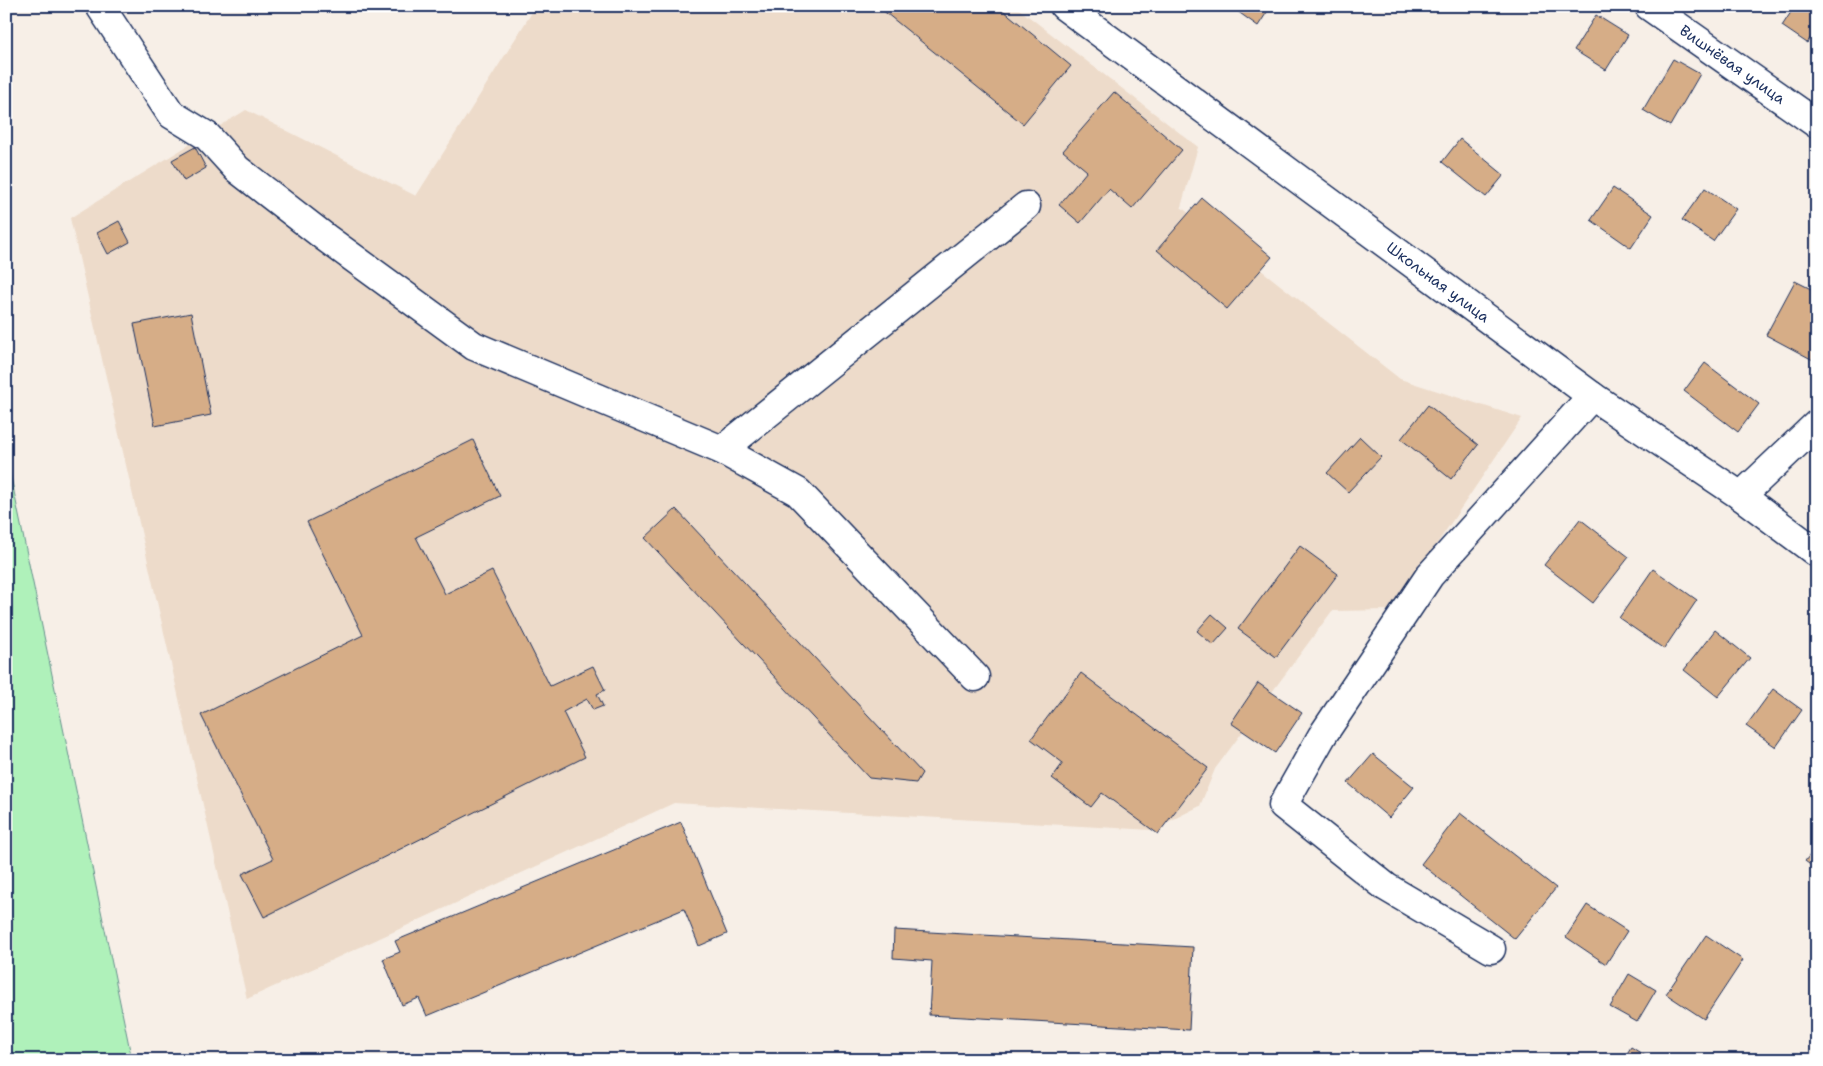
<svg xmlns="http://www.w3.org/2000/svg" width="1823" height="1066" viewBox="0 0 1823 1066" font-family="'Shantell Sans',sans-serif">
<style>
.built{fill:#eddbca}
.green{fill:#aff1ba;stroke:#65908c}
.building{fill:#d6ad87;stroke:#1b2f5e}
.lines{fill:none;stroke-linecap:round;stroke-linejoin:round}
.minor-casing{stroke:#1b2f5e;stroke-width:31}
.minor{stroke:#fff;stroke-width:28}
.labels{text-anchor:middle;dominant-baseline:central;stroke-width:4;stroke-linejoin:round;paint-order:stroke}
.street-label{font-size:15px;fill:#1b2f5e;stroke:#fff}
</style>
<rect width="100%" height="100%" fill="#f7efe7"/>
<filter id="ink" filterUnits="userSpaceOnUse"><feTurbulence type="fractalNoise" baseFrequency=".02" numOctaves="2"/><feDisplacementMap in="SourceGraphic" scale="10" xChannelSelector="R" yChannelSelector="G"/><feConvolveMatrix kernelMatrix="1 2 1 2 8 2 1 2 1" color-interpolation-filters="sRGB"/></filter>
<g filter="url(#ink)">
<path class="built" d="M 536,6 L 1015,6 L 1198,147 L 1181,207 L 1400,379 L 1522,418 L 1392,610 L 1332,611 L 1215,769 L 1200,806 L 1152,830 L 674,803 L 247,999 L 70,218 L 246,110 L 416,196 Z"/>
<path class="green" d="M 6,453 L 132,1060 L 6,1060 Z"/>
<path class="building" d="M 882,6 L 998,6 L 1071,66 L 1023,124 L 881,9 Z
M 1230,6 L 1271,6 L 1258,26 Z
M 1795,6 L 1817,6 L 1817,28 L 1807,43 L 1782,26 Z
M 1596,15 L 1628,35 L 1606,70 L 1574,50 Z
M 1673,59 L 1700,74 L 1670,126 L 1643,110 Z
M 1114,92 L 1182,150 L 1132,209 L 1109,189 L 1080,223 L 1059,205 L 1087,171 L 1063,151 Z
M 1460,139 L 1504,175 L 1486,197 L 1442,162 Z
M 195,147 L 206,168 L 184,181 L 172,160 Z
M 1613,188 L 1653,215 L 1631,248 L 1591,220 Z
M 1705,188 L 1736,209 L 1713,241 L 1682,220 Z
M 1202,198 L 1272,257 L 1227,309 L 1157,250 Z
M 119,221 L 130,242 L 108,254 L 97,233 Z
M 1795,281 L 1817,292 L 1817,353 L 1813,360 L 1766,335 Z
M 191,313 L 211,415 L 155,426 L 134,324 Z
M 1705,363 L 1759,404 L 1738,432 L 1684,391 Z
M 1428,405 L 1478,445 L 1451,479 L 1401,439 Z
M 1360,437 L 1381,457 L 1348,492 L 1327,473 Z
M 473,440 L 500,496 L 416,537 L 445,594 L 492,571 L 550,686 L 593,666 L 605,690 L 597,694 L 603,706 L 593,710 L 587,699 L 563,712 L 585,757 L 264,917 L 242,874 L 273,859 L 201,715 L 363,635 L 307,522 Z
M 676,509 L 922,773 L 916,783 L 869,778 L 645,538 Z
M 1580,519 L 1629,557 L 1593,603 L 1544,565 Z
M 1300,546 L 1338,574 L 1276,657 L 1238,629 Z
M 1653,569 L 1697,600 L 1664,649 L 1619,618 Z
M 1212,614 L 1228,628 L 1213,645 L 1197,631 Z
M 1715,630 L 1750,658 L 1718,697 L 1684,670 Z
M 1081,673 L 1208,768 L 1158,834 L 1102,793 L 1091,807 L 1052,778 L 1063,763 L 1031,739 Z
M 1258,683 L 1302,713 L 1275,753 L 1231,723 Z
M 1773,689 L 1802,710 L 1776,747 L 1746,726 Z
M 1373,754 L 1414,787 L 1389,818 L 1348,783 Z
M 1460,813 L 1556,888 L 1515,939 L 1421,864 Z
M 681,822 L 727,934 L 699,946 L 684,909 L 427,1016 L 419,998 L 402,1005 L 383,959 L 400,952 L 395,941 Z
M 1817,846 L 1817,870 L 1805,861 Z
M 1587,905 L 1627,931 L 1606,964 L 1566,937 Z
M 894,930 L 1193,947 L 1189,1030 L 929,1015 L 932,961 L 893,958 Z
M 1706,935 L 1743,960 L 1704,1019 L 1666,994 Z
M 1629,974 L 1656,990 L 1637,1022 L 1610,1007 Z
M 1631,1047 L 1652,1060 L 1623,1060 Z"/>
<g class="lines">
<defs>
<g id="minor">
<path d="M 100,6 L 171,114 L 207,136 L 237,169 L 326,238 L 474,346 L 722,450 L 798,492 L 975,677"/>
<path id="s1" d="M 1064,6 L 1592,396 L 1741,496 L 1817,553"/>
<path id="s2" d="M 1649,6 L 1817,124"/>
<path d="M 722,450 L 1026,206"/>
<path d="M 1741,496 L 1817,424"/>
<path d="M 1491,949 L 1386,887 L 1283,805 L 1322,736 L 1430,575 L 1592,396"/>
</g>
</defs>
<use href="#minor" class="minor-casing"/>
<use href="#minor" class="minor"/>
</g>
</g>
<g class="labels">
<g class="street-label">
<text stroke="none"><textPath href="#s2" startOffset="102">Вишнёвая улица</textPath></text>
<text stroke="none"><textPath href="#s1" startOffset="465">Школьная улица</textPath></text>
</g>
</g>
<rect width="1823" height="1066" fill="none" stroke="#fff" stroke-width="25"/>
<rect x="12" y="12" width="1798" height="1041" fill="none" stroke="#1b2f5e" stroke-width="2" filter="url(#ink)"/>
</svg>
